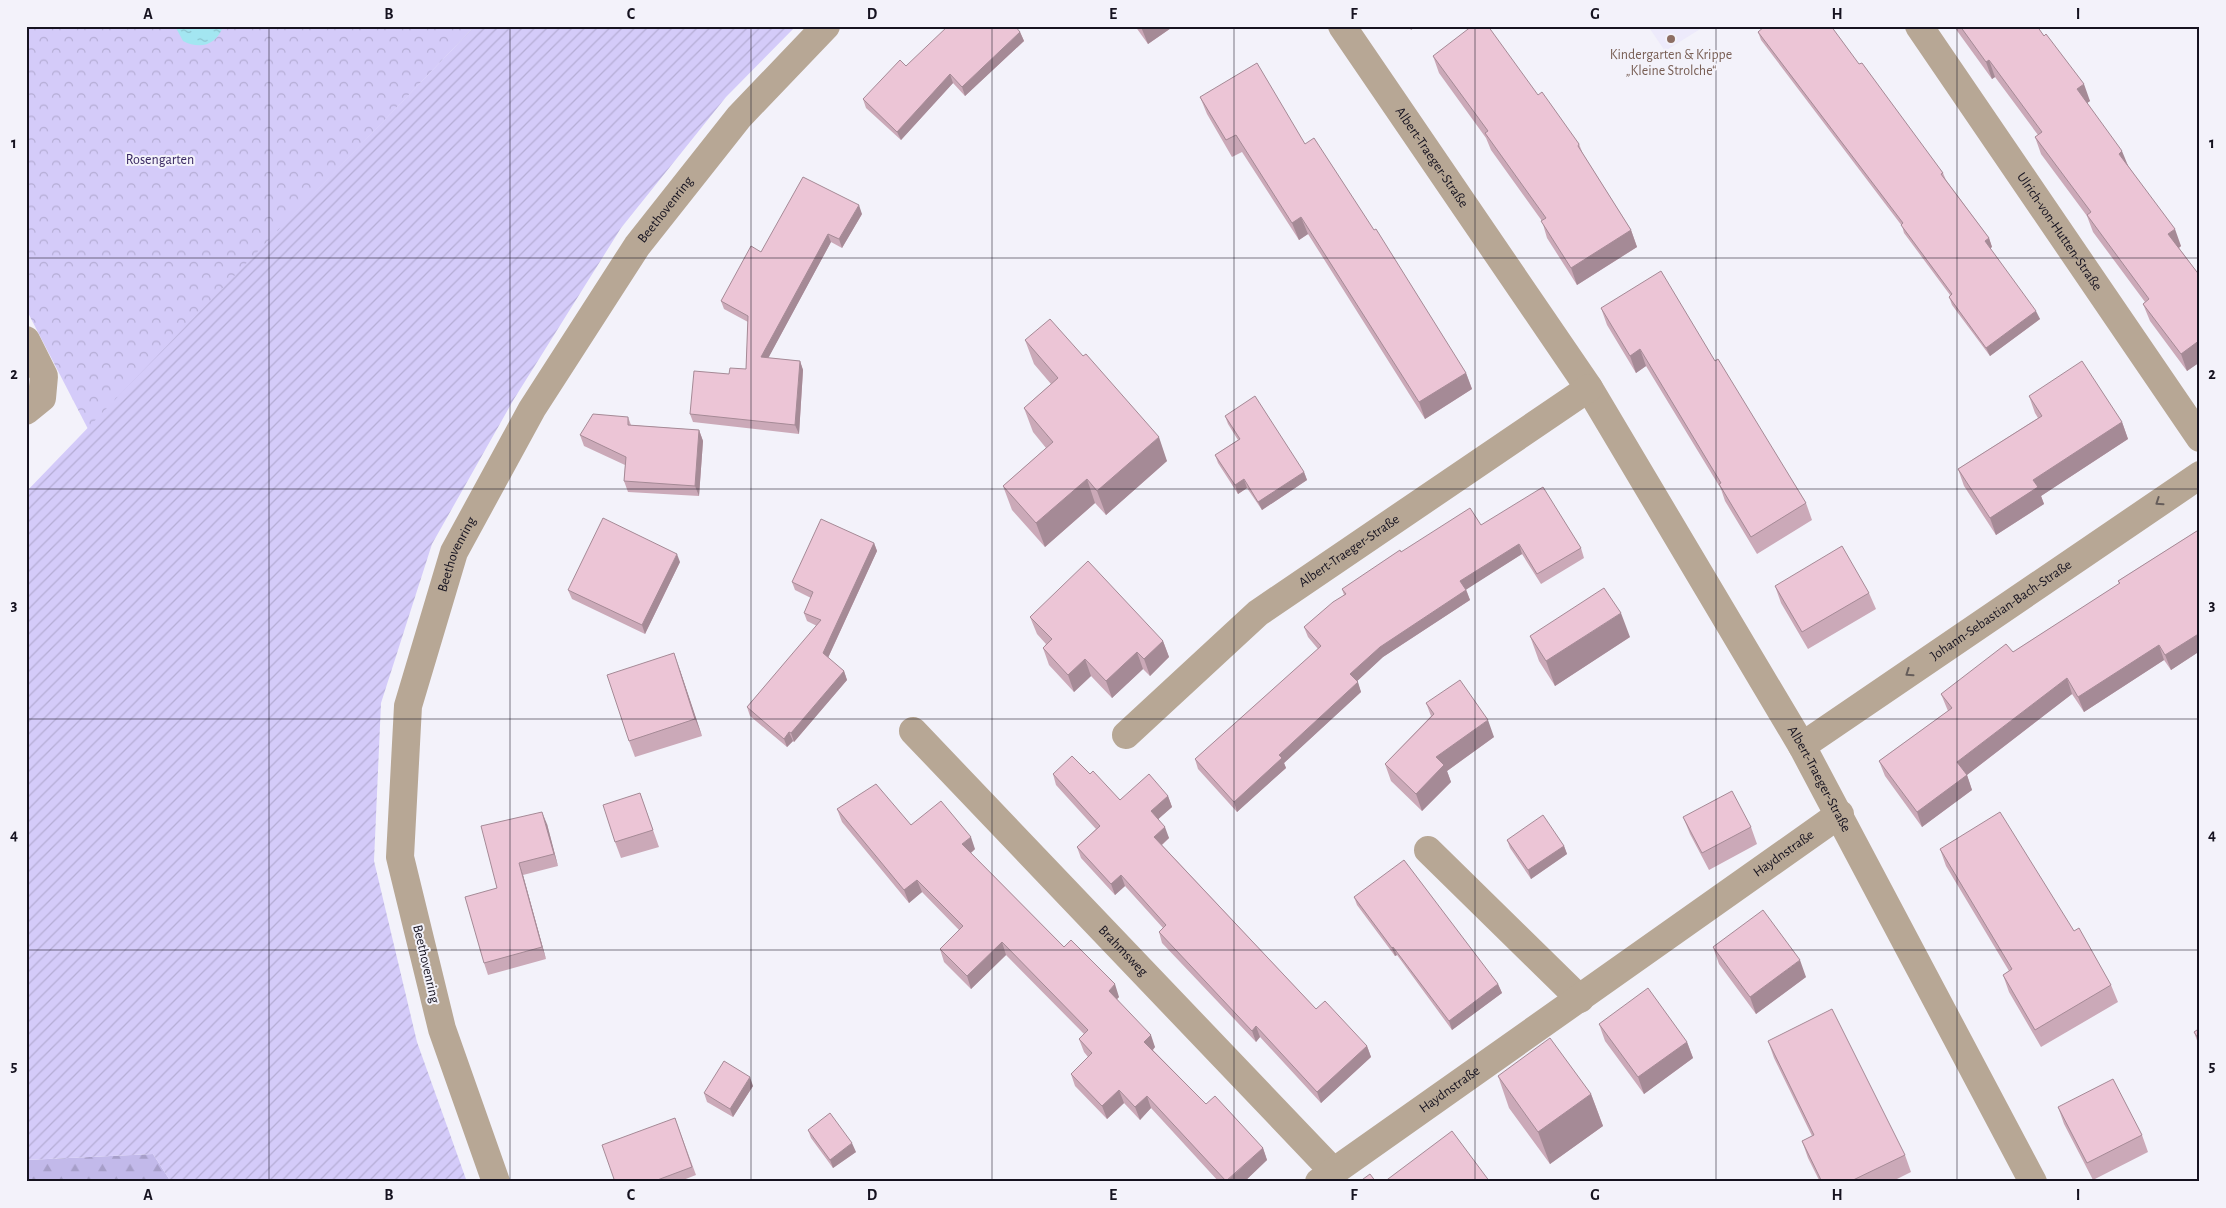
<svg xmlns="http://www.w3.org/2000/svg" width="2226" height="1208" viewBox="0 0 2226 1208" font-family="'Alegreya Sans',sans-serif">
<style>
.built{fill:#edeafb}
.forest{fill:url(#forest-firs)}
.park{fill:url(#park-crowns)}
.garden{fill:url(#garden-furrows)}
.water{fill:url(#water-ripples)}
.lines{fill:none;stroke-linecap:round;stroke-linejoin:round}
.minor{stroke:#b7a795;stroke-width:28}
.wall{fill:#cba9b8}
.shaded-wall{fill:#a58a96}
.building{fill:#ecc5d6;stroke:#a58a96}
.oneway{stroke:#665d5a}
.grid{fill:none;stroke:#161320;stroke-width:1;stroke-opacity:0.55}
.education-dot{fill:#8d6e63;stroke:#f3f2fa;stroke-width:2}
.labels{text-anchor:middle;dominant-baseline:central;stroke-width:4;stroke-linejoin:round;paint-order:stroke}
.education-label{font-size:14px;fill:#785e54;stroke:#f3f2fa}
.street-label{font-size:14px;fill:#161320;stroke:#f3f2fa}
.park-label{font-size:14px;fill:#392862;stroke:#f3f2fa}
.neatline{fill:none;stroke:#161320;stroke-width:2}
.grid-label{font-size:16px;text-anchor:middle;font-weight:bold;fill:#161320}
</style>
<defs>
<pattern id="forest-firs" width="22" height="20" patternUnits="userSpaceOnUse" patternTransform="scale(1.25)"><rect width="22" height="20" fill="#c2b9ea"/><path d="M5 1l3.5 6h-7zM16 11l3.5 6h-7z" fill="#a69ec8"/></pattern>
<pattern id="park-crowns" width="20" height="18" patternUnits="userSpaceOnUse" patternTransform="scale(1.25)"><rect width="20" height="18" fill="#d4cbf9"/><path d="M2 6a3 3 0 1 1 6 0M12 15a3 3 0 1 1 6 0" fill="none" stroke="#b5add5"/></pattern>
<pattern id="garden-furrows" width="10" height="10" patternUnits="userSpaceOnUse" patternTransform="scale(1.25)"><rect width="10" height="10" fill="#d4cbf9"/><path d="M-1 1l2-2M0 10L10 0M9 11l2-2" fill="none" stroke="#b5add5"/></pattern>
<pattern id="water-ripples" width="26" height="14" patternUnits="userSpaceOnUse" patternTransform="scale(1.25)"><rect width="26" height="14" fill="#a3e6f1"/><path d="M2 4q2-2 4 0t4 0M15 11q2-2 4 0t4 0" fill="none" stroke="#8cc4ce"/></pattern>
</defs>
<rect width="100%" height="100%" fill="#f3f2fa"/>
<path class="built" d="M 1648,26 L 1705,26 L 1665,51 Z"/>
<path class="forest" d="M 153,1154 L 171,1182 L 26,1182 L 26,1160 Z"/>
<path class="park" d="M 26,26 L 475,26 L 88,429 L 26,309 Z"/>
<path class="garden" d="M 475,26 L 796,26 L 726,97 L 621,228 L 514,399 L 432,544 L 381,703 L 374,861 L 417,1042 L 467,1182 L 171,1182 L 153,1154 L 26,1160 L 26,492 Z"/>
<path class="water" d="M 175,26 L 223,26 C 217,45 200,50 183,41 Z"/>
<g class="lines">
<g class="minor">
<path id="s1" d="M 1342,26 L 1589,388 L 1802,746 L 2033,1182"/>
<path id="s2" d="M 1919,26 L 2200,438"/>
<path d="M 26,340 L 44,376 L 42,398 L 26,411"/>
<path id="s3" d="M 913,731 L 1333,1171"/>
<path id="s4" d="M 1126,735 L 1258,613 L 1589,388"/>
<path id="s5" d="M 1802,746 L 2200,475"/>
<path d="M 1428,850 L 1580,999"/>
<path id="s6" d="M 496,1182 L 442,1029 L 400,857 L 408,706 L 454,552 L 532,409 L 637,246 L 739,117 L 826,26"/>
<path id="s7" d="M 1319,1182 L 1840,814"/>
</g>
</g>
<path class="wall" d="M 1135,26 L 1174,26 L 1148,44 Z
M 1954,26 L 2037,26 L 2090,101 L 2087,103 L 2181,246 L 2179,248 L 2200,276 L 2200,362 L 2187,371 L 2150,321 L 2143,304 L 2145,302 L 2093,232 L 2087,216 L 2041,154 L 2035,137 L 2038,135 L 1995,77 L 1992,79 L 1955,28 Z
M 1020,32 L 1024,41 L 965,96 L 953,83 L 901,140 L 866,108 L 863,99 Z
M 1758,32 L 1859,64 L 1943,173 L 1946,180 L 1989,238 L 1992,247 L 1990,248 L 2040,319 L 1990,356 L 1952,305 L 1949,297 L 1950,295 L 1904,233 L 1902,226 L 1761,40 Z
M 1433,56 L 1538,95 L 1579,144 L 1583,154 L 1631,230 L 1637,247 L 1577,285 L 1547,238 L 1542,221 L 1491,150 L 1486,138 L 1439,73 Z
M 1200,97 L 1305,144 L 1466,373 L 1472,389 L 1425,419 L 1308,234 L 1299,240 L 1242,152 L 1232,157 L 1207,114 Z
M 862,214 L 842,248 L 831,242 L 768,358 L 800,361 L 803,370 L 799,434 L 693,422 L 690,414 L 729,374 L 746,369 L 748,322 L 724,309 L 721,301 L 761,252 Z
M 1601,308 L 1715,361 L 1806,503 L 1812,520 L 1757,554 L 1725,501 L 1721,489 L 1646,366 L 1636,373 L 1607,325 Z
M 1025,340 L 1167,461 L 1106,515 L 1095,503 L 1045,547 L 1012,510 L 1003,486 L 1046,448 L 1033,432 L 1024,408 L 1051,384 L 1034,364 Z
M 2029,396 L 2122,422 L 2128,439 L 2041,496 L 2044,504 L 1996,535 L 1964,486 L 1958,469 L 2038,418 L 2035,413 Z
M 1225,416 L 1304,472 L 1307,480 L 1262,510 L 1247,488 L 1238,494 L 1218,463 L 1215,455 L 1238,440 L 1228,424 Z
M 628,417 L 631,425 L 699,430 L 703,441 L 699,496 L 628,492 L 624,481 L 625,465 L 584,446 L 580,435 Z
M 1481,525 L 1581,548 L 1584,558 L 1541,584 L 1522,554 L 1466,589 L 1470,600 L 1383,657 L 1357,681 L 1361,692 L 1284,763 L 1286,768 L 1237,812 L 1198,769 L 1195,759 L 1318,649 L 1308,637 L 1304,627 L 1344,595 L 1342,589 L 1401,552 Z
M 2200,529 L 2200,651 L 2171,670 L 2164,660 L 2084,712 L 2072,694 L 1967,775 L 1972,790 L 1922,827 L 1885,776 L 1879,761 L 1948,711 L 1941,694 L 2013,652 L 2119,584 L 2118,581 Z
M 874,543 L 877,551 L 828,658 L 844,671 L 847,680 L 794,742 L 793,741 L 787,747 L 750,716 L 747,707 L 817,626 L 807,621 L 804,613 L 811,598 L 795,590 L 792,582 Z
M 680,562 L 645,634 L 572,599 L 568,590 Z
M 1775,586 L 1869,593 L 1876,609 L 1808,649 L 1781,603 Z
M 1030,617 L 1163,641 L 1169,657 L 1150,676 L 1143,669 L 1112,698 L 1091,676 L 1074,692 L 1049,665 L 1043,648 L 1046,644 L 1037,634 Z
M 1530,636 L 1630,637 L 1555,686 L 1539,661 Z
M 680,670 L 702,736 L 635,757 L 629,741 Z
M 1426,703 L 1494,737 L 1447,771 L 1451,782 L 1422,811 L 1391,781 L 1385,764 L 1431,716 Z
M 1053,774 L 1090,774 L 1120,800 L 1168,796 L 1172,807 L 1158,819 L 1169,838 L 1162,845 L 1316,1009 L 1367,1046 L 1371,1057 L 1321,1103 L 1260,1037 L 1256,1042 L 1162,943 L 1159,932 L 1163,928 L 1125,886 L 1115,895 L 1081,858 L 1077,847 L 1096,829 L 1056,785 Z
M 640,793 L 659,847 L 621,858 L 615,842 Z
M 837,809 L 911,825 L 975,849 L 971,853 L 1064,947 L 1119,997 L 1117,999 L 1155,1047 L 1153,1050 L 1206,1104 L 1263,1148 L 1267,1160 L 1244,1182 L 1219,1182 L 1151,1108 L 1140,1120 L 1124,1103 L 1107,1119 L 1075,1086 L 1071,1074 L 1088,1057 L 1084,1052 L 1079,1039 L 1084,1034 L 1006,955 L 971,989 L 944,962 L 940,949 L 959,930 L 922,892 L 909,903 L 842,822 Z
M 1683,817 L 1751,827 L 1757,844 L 1709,870 L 1690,834 Z
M 547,824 L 558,866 L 523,875 L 546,959 L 488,975 L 484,963 L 497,888 Z
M 1507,840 L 1564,846 L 1567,854 L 1531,879 L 1510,848 Z
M 1940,849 L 2074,931 L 2111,985 L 2118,1002 L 2041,1047 L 2009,992 L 2003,975 L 2009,971 L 1946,866 Z
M 1354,897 L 1498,984 L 1502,993 L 1452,1030 L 1397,955 L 1395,956 L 1357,905 Z
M 1713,947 L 1806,977 L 1756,1014 L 1719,964 Z
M 1599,1024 L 1687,1042 L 1693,1058 L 1644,1094 L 1605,1041 Z
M 2200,1028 L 2200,1049 L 2194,1032 Z
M 1768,1041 L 1905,1155 L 1911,1172 L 1891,1182 L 1820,1182 L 1808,1158 L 1802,1141 L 1812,1136 L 1774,1058 Z
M 1498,1076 L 1591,1094 L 1603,1126 L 1550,1164 L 1509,1108 Z
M 753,1086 L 733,1117 L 707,1102 L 704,1093 Z
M 2058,1107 L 2142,1135 L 2148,1152 L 2093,1180 L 2064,1124 Z
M 675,1118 L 696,1175 L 678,1182 L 615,1182 Z
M 808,1130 L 856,1152 L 833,1168 L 811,1138 Z"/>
<path class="shaded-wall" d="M 1143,26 L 1174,26 L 1148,44 L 1141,27 Z
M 1409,26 L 1416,26 L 1411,30 Z
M 1020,32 L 1024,41 L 965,96 L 962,87 Z
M 1989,60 L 1995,77 L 1992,79 L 1986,62 Z
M 950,74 L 953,83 L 901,140 L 897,132 Z
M 2084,84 L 2090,101 L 2083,106 L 2077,89 Z
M 2122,151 L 2129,168 L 2119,154 Z
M 859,205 L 862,214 L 842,248 L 839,239 Z
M 1301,217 L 1308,234 L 1299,240 L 1292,223 Z
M 2175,229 L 2181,246 L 2175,251 L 2168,234 Z
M 1631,230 L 1637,247 L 1577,285 L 1571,268 Z
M 828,234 L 831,242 L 764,366 L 761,357 Z
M 1989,238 L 1992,247 L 1988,250 L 1985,241 Z
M 2036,311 L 2040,319 L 1990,356 L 1986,348 Z
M 2200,340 L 2200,362 L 2187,371 L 2181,354 Z
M 1640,349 L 1646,366 L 1636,373 L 1630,356 Z
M 800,361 L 803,370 L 799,434 L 795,425 Z
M 1466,373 L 1472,389 L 1425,419 L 1419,402 Z
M 2122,422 L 2128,439 L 2041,496 L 2044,504 L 1996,535 L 1990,518 L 2033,480 Z
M 699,430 L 703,441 L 699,496 L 695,486 Z
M 1159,437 L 1167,461 L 1106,515 L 1097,491 Z
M 1304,472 L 1307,480 L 1262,510 L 1258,502 Z
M 1087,479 L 1095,503 L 1045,547 L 1036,523 Z
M 1244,479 L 1247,488 L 1238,494 L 1235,485 Z
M 874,543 L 877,551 L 826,662 L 823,653 Z
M 1519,544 L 1522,554 L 1464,591 L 1460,581 Z
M 677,554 L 680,562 L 645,634 L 642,625 Z
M 1466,590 L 1470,600 L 1383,657 L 1354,684 L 1350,674 L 1380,647 Z
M 1621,613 L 1630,637 L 1555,686 L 1546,661 Z
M 2200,633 L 2200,651 L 2171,670 L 2165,655 Z
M 1163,641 L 1169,657 L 1150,676 L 1144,659 Z
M 2159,645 L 2164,660 L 2084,712 L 2078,697 Z
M 1137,652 L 1143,669 L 1112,698 L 1106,681 Z
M 674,653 L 680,670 L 702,736 L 695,719 Z
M 1085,659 L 1091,676 L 1074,692 L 1068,675 Z
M 844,671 L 847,680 L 794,742 L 791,733 Z
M 2067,678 L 2072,694 L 1963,778 L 1957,762 Z
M 1358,682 L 1361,692 L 1284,763 L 1286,768 L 1237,812 L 1234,802 L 1279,755 Z
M 1488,720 L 1494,737 L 1447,771 L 1451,782 L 1422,811 L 1416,794 L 1436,757 Z
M 789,732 L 793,741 L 787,747 L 784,739 Z
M 1967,775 L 1972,790 L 1922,827 L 1917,812 Z
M 1168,796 L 1172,807 L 1155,822 L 1151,811 Z
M 542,812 L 547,824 L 558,866 L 554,854 Z
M 1165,827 L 1169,838 L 1158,848 L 1154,837 Z
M 971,837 L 975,849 L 966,857 L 962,844 Z
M 1564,846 L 1567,854 L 1531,879 L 1528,870 Z
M 519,863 L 523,875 L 546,959 L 542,947 Z
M 1121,875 L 1125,886 L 1115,895 L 1111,884 Z
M 917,880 L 922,892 L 909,903 L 904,890 Z
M 1002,942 L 1006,955 L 971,989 L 967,976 Z
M 1393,947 L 1397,955 L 1395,956 L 1392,948 Z
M 1800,960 L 1806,977 L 1756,1014 L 1750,997 Z
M 1115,984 L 1119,997 L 1113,1003 L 1109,991 Z
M 1498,984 L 1502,993 L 1452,1030 L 1449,1021 Z
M 1256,1026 L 1260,1037 L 1256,1042 L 1252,1031 Z
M 1151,1035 L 1155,1047 L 1149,1054 L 1144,1042 Z
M 1687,1042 L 1693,1058 L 1644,1094 L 1638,1077 Z
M 1367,1046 L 1371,1057 L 1321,1103 L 1317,1092 Z
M 750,1077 L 753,1086 L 733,1117 L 730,1109 Z
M 1119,1090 L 1124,1103 L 1107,1119 L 1102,1106 Z
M 1591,1094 L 1603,1126 L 1550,1164 L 1538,1132 Z
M 1147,1096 L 1151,1108 L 1140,1120 L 1135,1107 Z
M 852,1143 L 856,1152 L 833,1168 L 830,1160 Z
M 1263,1148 L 1267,1160 L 1244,1182 L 1226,1182 Z"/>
<path class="building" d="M 948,26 L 1015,26 L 1020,32 L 962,87 L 950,74 L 897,132 L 863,99 L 900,60 L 906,66 Z
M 1472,26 L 1488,26 L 1538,95 L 1542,92 L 1579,144 L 1578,146 L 1631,230 L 1571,268 L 1541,221 L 1546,218 L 1485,133 L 1488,131 L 1433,56 Z
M 1765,26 L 1831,26 L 1859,64 L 1862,63 L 1943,173 L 1941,174 L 1989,238 L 1985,241 L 2036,311 L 1986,348 L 1949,297 L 1952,294 L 1901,225 L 1903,223 L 1758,32 Z
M 1960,26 L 2037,26 L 2044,36 L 2046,34 L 2084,84 L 2077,89 L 2122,151 L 2119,154 L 2175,229 L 2168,234 L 2200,276 L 2200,340 L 2181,354 L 2143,304 L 2149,299 L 2087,215 L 2091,212 L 2035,137 L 2042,132 L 1989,60 L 1986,62 Z
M 1257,63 L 1305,144 L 1314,138 L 1374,230 L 1376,229 L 1466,373 L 1419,402 L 1301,217 L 1292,223 L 1236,135 L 1226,140 L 1200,97 Z
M 803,177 L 859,205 L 839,239 L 828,234 L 761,357 L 800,361 L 795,425 L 690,414 L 694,371 L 729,374 L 730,368 L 746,369 L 748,316 L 721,301 L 751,246 L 761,252 Z
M 1661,271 L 1715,361 L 1718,359 L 1806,503 L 1751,537 L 1719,484 L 1721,483 L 1640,349 L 1630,356 L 1601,308 Z
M 1050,319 L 1083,356 L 1086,354 L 1159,437 L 1097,491 L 1087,479 L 1036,523 L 1003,486 L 1053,442 L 1024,408 L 1058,378 L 1025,340 Z
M 2082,361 L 2122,422 L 2033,480 L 2038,487 L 1990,518 L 1958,469 L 2042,416 L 2029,396 Z
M 1255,396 L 1304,472 L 1258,502 L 1244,479 L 1235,485 L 1215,455 L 1240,439 L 1225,416 Z
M 593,414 L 628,417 L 628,425 L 699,430 L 695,486 L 624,481 L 626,457 L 580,435 Z
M 1543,487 L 1581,548 L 1537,574 L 1519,544 L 1460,581 L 1466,590 L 1380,647 L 1350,674 L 1358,682 L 1279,755 L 1282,758 L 1234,802 L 1195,759 L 1321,646 L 1304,627 L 1333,602 L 1346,594 L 1342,589 L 1400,550 L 1401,552 L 1470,508 L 1481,525 Z
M 603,518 L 677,554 L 642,625 L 568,590 Z
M 821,519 L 874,543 L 823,653 L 844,671 L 791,733 L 789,732 L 784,739 L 747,707 L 821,620 L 804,613 L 813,592 L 792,582 Z
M 2200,529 L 2200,633 L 2165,655 L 2159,645 L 2078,697 L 2067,678 L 1957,762 L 1967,775 L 1917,812 L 1879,761 L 1952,708 L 1941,694 L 2006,644 L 2013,652 L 2120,583 L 2118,581 Z
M 1842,546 L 1869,593 L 1802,632 L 1775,586 Z
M 1088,561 L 1163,641 L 1144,659 L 1137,652 L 1106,681 L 1085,659 L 1068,675 L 1043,648 L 1052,639 L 1030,617 Z
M 1604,588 L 1621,613 L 1546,661 L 1530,636 Z
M 674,653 L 695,719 L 629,741 L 607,675 Z
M 1460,680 L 1488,720 L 1436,757 L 1444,765 L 1416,794 L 1385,764 L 1434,714 L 1426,703 Z
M 1072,756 L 1090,774 L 1093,771 L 1120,800 L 1149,774 L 1168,796 L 1151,811 L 1165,827 L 1154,837 L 1316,1009 L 1325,1001 L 1367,1046 L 1317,1092 L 1256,1026 L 1252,1031 L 1159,932 L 1166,925 L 1121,875 L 1111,884 L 1077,847 L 1100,826 L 1053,774 Z
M 876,784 L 911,825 L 941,801 L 971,837 L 962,844 L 1064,947 L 1071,940 L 1115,984 L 1109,991 L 1151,1035 L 1144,1042 L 1206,1104 L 1215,1096 L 1263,1148 L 1226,1181 L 1147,1096 L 1135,1107 L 1119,1090 L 1102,1106 L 1071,1074 L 1092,1053 L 1079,1039 L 1088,1030 L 1002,942 L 967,976 L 940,949 L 963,926 L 917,880 L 904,890 L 837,809 Z
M 1732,791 L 1751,827 L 1702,853 L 1683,817 Z
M 640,793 L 653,830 L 615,842 L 603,805 Z
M 542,812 L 554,854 L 519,863 L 542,947 L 484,963 L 465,897 L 497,888 L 481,826 Z
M 2000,812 L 2074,931 L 2079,928 L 2111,985 L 2035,1030 L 2003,975 L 2012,969 L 1940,849 Z
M 1543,815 L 1564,846 L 1528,870 L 1507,840 Z
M 1404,860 L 1498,984 L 1449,1021 L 1393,947 L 1392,948 L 1354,897 Z
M 1763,910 L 1800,960 L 1750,997 L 1713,947 Z
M 1648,988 L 1687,1042 L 1638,1077 L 1599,1024 Z
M 1832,1009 L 1905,1155 L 1849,1182 L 1822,1182 L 1802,1141 L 1814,1135 L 1768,1041 Z
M 2200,1028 L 2200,1041 L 2194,1032 Z
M 1550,1038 L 1591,1094 L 1538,1132 L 1498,1076 Z
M 724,1061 L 750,1077 L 730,1109 L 704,1093 Z
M 2113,1079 L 2142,1135 L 2087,1163 L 2058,1107 Z
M 830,1113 L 852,1143 L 830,1160 L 808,1130 Z
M 675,1118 L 692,1167 L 652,1182 L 615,1182 L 602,1145 Z
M 1452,1131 L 1490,1182 L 1384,1182 Z
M 1370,1174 L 1376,1182 L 1359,1182 Z"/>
<defs><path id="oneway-chevron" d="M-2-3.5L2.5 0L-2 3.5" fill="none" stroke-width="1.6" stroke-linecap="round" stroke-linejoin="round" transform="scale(1.25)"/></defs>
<g class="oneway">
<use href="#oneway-chevron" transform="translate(2159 502) rotate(146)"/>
<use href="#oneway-chevron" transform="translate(1909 673) rotate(146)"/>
</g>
<path class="grid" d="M 269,26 L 269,1182M 510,26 L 510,1182M 751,26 L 751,1182M 992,26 L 992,1182M 1234,26 L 1234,1182M 1475,26 L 1475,1182M 1716,26 L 1716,1182M 1957,26 L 1957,1182M 26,258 L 2200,258M 26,489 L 2200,489M 26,719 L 2200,719M 26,950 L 2200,950"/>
<circle class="education-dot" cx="1671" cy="39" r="5"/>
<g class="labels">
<g class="education-label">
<text x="1671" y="55">Kindergarten &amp; Krippe<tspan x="1671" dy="16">„Kleine Strolche“</tspan></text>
</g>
<g class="street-label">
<text stroke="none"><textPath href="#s1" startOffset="159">Albert-Traeger-Straße</textPath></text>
<text stroke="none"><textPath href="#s6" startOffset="1054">Beethovenring</textPath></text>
<text stroke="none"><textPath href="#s2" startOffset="249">Ulrich-von-Hutten-Straße</textPath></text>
<text stroke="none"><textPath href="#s4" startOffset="290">Albert-Traeger-Straße</textPath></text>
<text stroke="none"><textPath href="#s6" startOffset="650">Beethovenring</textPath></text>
<text stroke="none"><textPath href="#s5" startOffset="241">Johann-Sebastian-Bach-Straße</textPath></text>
<text stroke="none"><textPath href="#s1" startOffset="892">Albert-Traeger-Straße</textPath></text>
<text stroke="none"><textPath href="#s7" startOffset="569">Haydnstraße</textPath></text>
<text stroke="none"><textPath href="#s3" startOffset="304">Brahmsweg</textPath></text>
<text transform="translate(426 964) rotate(77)">Beethovenring</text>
<text stroke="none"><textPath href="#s7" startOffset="160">Haydnstraße</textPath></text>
</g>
<g class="park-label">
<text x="160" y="160">Rosengarten</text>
</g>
</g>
<rect width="2226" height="1208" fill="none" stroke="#f3f2fa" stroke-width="55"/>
<rect x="28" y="28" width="2170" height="1152" class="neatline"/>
<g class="grid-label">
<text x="148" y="19">A</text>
<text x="389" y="19">B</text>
<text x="631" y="19">C</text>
<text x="872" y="19">D</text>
<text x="1113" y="19">E</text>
<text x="1354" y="19">F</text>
<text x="1595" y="19">G</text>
<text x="1837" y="19">H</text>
<text x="2078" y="19">I</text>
<text x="14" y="148">1</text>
<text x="2212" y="148">1</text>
<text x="14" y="379">2</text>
<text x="2212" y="379">2</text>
<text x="14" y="610">3</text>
<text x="2212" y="610">3</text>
<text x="14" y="840">4</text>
<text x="2212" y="840">4</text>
<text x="14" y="1071">5</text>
<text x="2212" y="1071">5</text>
<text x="148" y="1200">A</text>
<text x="389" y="1200">B</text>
<text x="631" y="1200">C</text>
<text x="872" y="1200">D</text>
<text x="1113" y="1200">E</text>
<text x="1354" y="1200">F</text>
<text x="1595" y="1200">G</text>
<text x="1837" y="1200">H</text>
<text x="2078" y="1200">I</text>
</g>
</svg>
